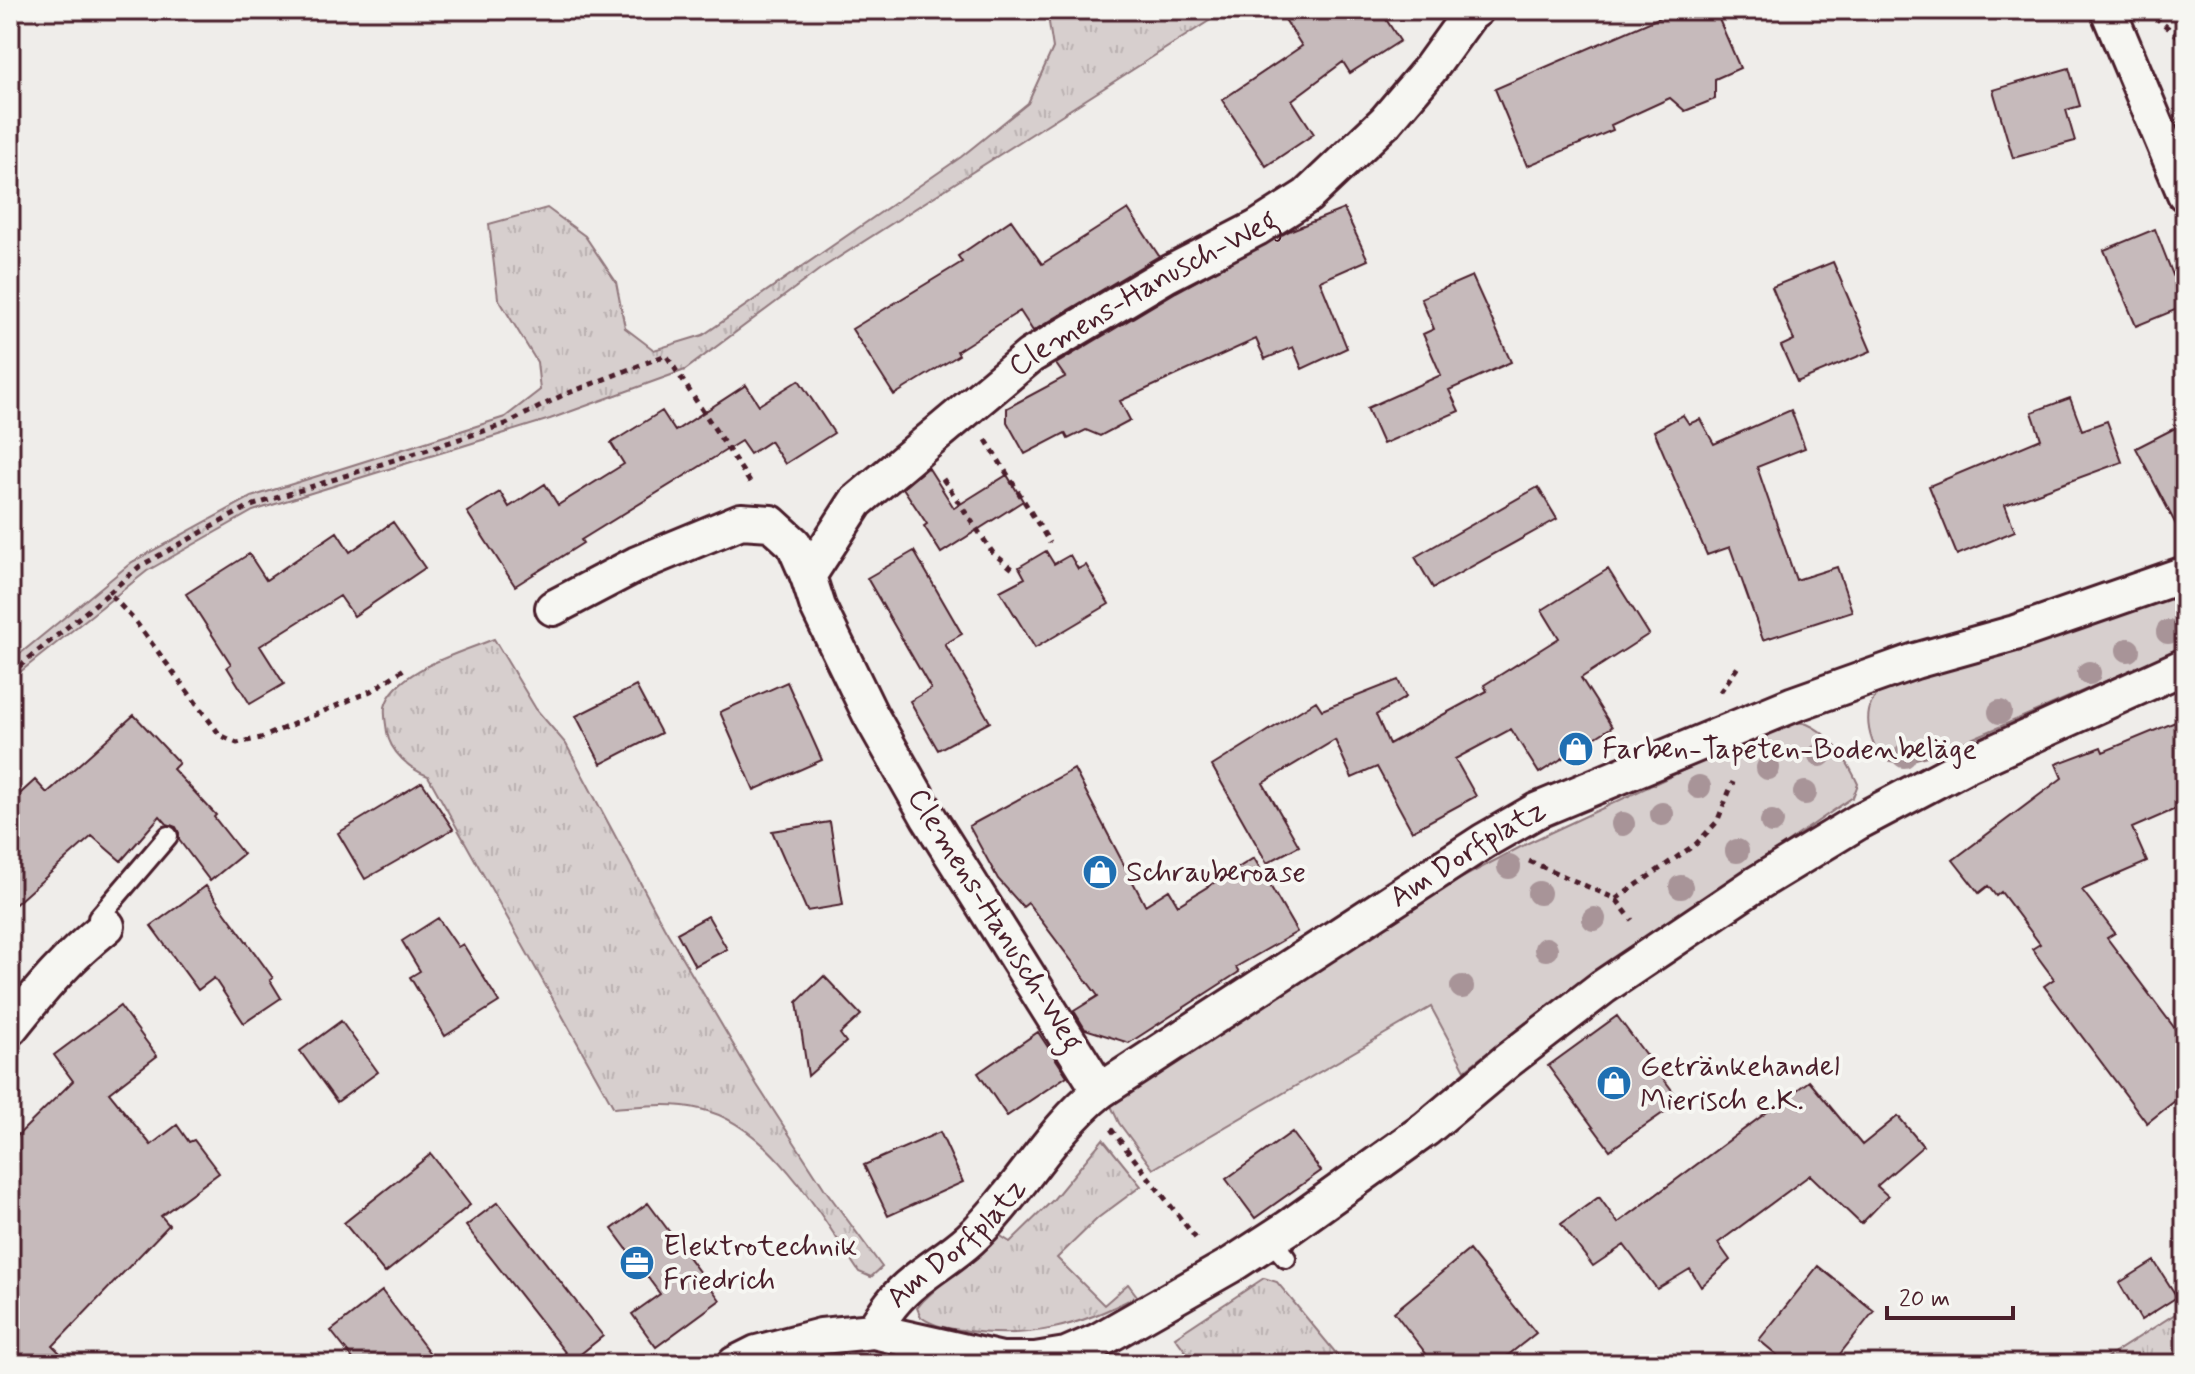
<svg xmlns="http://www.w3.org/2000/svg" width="2195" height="1374" viewBox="0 0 2195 1374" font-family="Mynerve,sans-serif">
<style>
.grass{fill:url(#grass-tufts);stroke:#90777c;stroke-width:2}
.green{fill:#d7cfce;stroke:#90777c;stroke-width:2}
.building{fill:#c6babb;stroke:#4a1f2b;stroke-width:2}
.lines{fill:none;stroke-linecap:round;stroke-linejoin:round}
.service-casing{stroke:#4a1f2b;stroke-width:24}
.minor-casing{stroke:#4a1f2b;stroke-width:40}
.path{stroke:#4a1f2b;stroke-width:5;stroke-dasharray:6 6;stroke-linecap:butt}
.service{stroke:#f6f6f2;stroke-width:18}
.minor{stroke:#f6f6f2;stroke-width:34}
.tree{fill:#a89498}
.labels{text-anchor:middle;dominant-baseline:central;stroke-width:8;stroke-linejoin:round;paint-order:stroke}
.street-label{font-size:30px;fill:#4a1f2b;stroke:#f6f6f2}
.poi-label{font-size:30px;fill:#4a1f2b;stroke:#f6f6f2;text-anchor:start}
</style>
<defs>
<pattern id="grass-tufts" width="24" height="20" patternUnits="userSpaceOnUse" patternTransform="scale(2)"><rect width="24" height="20" fill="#d7cfce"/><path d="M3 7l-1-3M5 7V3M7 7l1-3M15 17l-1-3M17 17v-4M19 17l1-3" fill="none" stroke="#bab1b1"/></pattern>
</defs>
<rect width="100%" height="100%" fill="#efedea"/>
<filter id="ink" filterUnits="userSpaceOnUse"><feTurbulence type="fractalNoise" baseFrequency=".0125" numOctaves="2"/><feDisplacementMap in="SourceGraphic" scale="16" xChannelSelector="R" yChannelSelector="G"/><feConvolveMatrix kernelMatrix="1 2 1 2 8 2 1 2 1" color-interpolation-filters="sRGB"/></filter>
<g filter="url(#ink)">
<path class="grass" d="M 1047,10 L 1226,10 L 819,270 L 685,370 L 550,419 L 253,511 L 147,571 L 10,680 L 10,662 L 132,562 L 251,497 L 505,417 L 540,390 L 537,362 L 498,298 L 489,224 L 547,208 L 585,236 L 616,282 L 625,328 L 654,350 L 703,335 L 961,157 L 1028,103 L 1053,48 Z
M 494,639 L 536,709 L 566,744 L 664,927 L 757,1085 L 824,1188 L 882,1267 L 871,1277 L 859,1272 C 821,1216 770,1124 700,1109 C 672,1102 642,1106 614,1108 L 428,776 C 411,770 390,752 387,732 C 386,724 384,715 385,707 C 394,670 463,652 494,639 Z
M 1103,1139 L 1141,1186 L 1098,1218 L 1057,1258 L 1104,1305 L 1128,1284 L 1137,1296 C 1078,1327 1029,1340 962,1330 C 947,1328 933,1326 921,1317 L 917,1308 L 923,1301 L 996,1233 L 1010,1242 L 1053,1200 Z
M 1264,1278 L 1277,1282 L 1345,1364 L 1195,1364 L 1175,1337 Z
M 2183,1309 L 2185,1313 L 2185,1364 L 2097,1364 Z"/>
<path class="green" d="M 2185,587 L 2185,647 L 1941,752 C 1925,756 1906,764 1890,761 C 1873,757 1866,726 1869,711 C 1871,700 1878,693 1887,686 Z
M 1787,722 C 1793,722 1802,722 1807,724 C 1831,734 1848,762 1858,784 L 1853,797 L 1525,1023 L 1465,1070 L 1431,1007 L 1153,1169 L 1119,1123 L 1111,1106 L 1128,1091 L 1384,919 L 1528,843 Z"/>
<path class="building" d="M 1279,10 L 1380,10 L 1400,41 L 1350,73 L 1343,62 L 1292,100 L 1314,134 L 1266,166 L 1222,100 L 1302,46 Z
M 1677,10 L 1715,10 L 1740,68 L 1715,79 L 1715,99 L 1685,111 L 1670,98 L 1611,125 L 1613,130 L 1527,166 L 1495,89 Z
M 2069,68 L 2080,106 L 2066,110 L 2075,141 L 2013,158 L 1993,90 Z
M 1128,209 L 1159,256 L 1033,331 L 1020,311 L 957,351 L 959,355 L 894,395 L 852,329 L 962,262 L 958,256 L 1011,220 L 1042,264 Z
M 1344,209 L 1368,260 L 1320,281 L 1347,348 L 1302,369 L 1293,347 L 1265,359 L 1256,339 L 1120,401 L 1130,420 L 1100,436 L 1086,430 L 1068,439 L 1065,433 L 1025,454 L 1007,422 L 1007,408 L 1065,377 L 1056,364 L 1176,292 L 1289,231 Z
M 2155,229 L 2185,306 L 2136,326 L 2104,250 Z
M 1833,262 L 1871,351 L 1797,382 L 1781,346 L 1794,340 L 1772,287 Z
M 1472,276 L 1511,362 L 1449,390 L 1459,411 L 1383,444 L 1367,408 L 1441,375 L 1423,334 L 1434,329 L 1421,298 Z
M 799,380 L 834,433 L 785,464 L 770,441 L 750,454 L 741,441 L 581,540 L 583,543 L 515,586 L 467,512 L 500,492 L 509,507 L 545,484 L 558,505 L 624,464 L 611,443 L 662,411 L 675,431 L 746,385 L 759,405 Z
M 2070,398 L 2082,430 L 2107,421 L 2122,462 L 2005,505 L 2015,531 L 1957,555 L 1929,486 L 2041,439 L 2032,412 Z
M 1791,410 L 1805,448 L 1757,467 L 1796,580 L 1837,567 L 1852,611 L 1763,640 L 1730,547 L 1707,555 L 1654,431 L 1683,415 L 1689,424 L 1700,419 L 1714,444 Z
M 2185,423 L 2185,542 L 2136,448 Z
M 928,467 L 954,508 L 1007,475 L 1023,501 L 941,553 L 924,526 L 927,524 L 903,488 Z
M 1538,487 L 1557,519 L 1433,588 L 1415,557 Z
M 393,522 L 425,568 L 354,616 L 340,596 L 260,646 L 284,684 L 250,704 L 227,667 L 231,664 L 186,594 L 249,554 L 266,580 L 337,532 L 350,552 Z
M 914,551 L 962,634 L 945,644 L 990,722 L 938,750 L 910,701 L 931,689 L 867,578 Z
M 1046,551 L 1054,564 L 1070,555 L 1078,569 L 1086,565 L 1109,604 L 1035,648 L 1000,591 L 1025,578 L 1019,567 Z
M 1608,569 L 1649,634 L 1581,678 L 1612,727 L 1539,773 L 1511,729 L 1455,759 L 1476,796 L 1412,831 L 1377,767 L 1352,778 L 1335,740 L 1263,783 L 1299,846 L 1267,863 L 1212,766 L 1316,701 L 1322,710 L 1398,680 L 1406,697 L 1376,715 L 1389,744 L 1487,691 L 1484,685 L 1559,638 L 1542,610 Z
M 787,682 L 822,760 L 754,790 L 720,712 Z
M 636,686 L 661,733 L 601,764 L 576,716 Z
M 134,715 L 179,763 L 173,769 L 216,815 L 214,817 L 243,854 L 210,881 L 179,840 L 179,833 L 176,827 L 167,824 L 160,816 L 121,861 L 92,836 L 10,909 L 10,803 L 35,780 L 47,793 Z
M 2185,718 L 2185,805 L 2132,828 L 2147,862 L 2082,890 L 2115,933 L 2107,938 L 2185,1042 L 2185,1093 L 2147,1123 L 2044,986 L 2054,979 L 2032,949 L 2040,944 L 2001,892 L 1996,896 L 1988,886 L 1979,893 L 1953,860 L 2062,778 L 2056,764 L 2101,747 L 2103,752 Z
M 1074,769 L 1145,905 L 1169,890 L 1178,905 L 1254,858 L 1297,932 L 1236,967 L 1239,972 L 1129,1043 L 1085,1029 L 1074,1011 L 1098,996 L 1028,903 L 1023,907 L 998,879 L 969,826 Z
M 422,782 L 453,829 L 365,879 L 338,833 Z
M 830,822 L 843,905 L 807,911 L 772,831 Z
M 206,886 L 273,978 L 270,980 L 281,998 L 244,1023 L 214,978 L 198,990 L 151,926 Z
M 708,916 L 727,949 L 695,966 L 677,933 Z
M 438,918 L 458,947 L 463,944 L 499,1002 L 445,1036 L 410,977 L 420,971 L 402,941 Z
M 824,976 L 861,1015 L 840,1034 L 846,1042 L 808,1076 L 797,1002 Z
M 120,1006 L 157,1056 L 109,1093 L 151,1145 L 177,1125 L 189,1142 L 194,1140 L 219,1173 L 161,1216 L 169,1225 L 53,1346 L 71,1364 L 10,1364 L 10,1143 L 73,1081 L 54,1055 Z
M 1617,1016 L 1680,1101 L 1610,1150 L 1548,1066 Z
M 341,1021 L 378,1072 L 337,1102 L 300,1051 Z
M 1038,1032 L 1067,1076 L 1007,1116 L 978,1073 Z
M 1809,1081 L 1862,1145 L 1898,1116 L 1923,1146 L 1877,1186 L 1888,1196 L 1861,1224 L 1810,1175 L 1718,1243 L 1730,1260 L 1701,1287 L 1690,1269 L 1657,1289 L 1624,1245 L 1593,1266 L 1561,1224 L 1599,1197 L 1618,1223 Z
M 940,1132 L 963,1182 L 888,1216 L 864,1165 Z
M 1292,1132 L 1321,1171 L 1255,1218 L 1226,1179 Z
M 431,1154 L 470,1205 L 385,1273 L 344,1223 Z
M 498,1202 L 603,1336 L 572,1361 L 466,1226 Z
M 648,1203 L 720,1300 L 656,1347 L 632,1314 L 660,1294 L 612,1229 Z
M 1469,1250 L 1536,1333 L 1497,1364 L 1434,1364 L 1394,1312 Z
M 2154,1261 L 2177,1297 L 2141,1320 L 2119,1283 Z
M 1818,1266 L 1874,1311 L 1832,1364 L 1788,1364 L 1759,1340 Z
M 382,1291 L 438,1364 L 357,1364 L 331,1331 Z"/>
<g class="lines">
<defs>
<path id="service" d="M 107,926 L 98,918 L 168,836
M 1269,1239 L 1286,1258"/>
<g id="minor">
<path d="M 2108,10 L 2185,194"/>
<path d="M 553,608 L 637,564 L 741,521 L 771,523 L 794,544 L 808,576"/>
<path d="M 10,1028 C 43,987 66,959 107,926"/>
<path id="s1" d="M 1100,1091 L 929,818 L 870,714 L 818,607 L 808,576 L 856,502 L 1030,356 L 1166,275 L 1257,228 L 1307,196 L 1386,121 L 1430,69 L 1469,15 L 1476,10"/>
<path id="s2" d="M 873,1331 C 880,1321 886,1310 894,1301 C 915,1276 946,1261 970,1239 C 1018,1194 1049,1132 1100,1091 L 1484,841 L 1536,811 L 1794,704 L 1915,661 L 2015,633 L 2185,574"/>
<path d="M 735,1364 L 757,1353 L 821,1336 L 873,1331 L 1002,1360 L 1035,1360 L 1066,1355 L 1098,1341 L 1231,1265 L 1288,1228 L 1426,1129 L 1507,1061 L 1603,987 L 1756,884 L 1858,822 L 1964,766 L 2185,666"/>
</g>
</defs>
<use href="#service" class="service-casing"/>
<use href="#minor" class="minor-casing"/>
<path class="path" d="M 2155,17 L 2185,42
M 986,440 L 1050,543
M 943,479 L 993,553 L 1014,570
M 109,593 L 140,566 L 248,507 L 506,424 L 561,396 L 666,355 L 751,484
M 10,674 L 109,593 L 135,621 L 220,735 L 237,743 L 261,738 L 373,690 L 404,669
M 1720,692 L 1740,664
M 1529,861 L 1616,899 L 1632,920
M 1616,899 L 1696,844 L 1717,822 L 1733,782
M 1111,1129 L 1198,1241"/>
<use href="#service" class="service"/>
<use href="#minor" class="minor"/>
</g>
<g class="tree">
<circle cx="2168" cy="632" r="12"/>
<circle cx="2128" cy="650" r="12"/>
<circle cx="2089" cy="673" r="12"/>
<circle cx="2000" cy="712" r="12"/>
<circle cx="1820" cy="755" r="12"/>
<circle cx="1904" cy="756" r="12"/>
<circle cx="1768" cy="768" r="12"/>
<circle cx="1699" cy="787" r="12"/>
<circle cx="1805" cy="793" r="12"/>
<circle cx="1662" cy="814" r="12"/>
<circle cx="1772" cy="822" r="12"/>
<circle cx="1623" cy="824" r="12"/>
<circle cx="1737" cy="851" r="12"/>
<circle cx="1509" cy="867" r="12"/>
<circle cx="1681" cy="887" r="12"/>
<circle cx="1539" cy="893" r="12"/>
<circle cx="1594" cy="919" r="12"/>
<circle cx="1546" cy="949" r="12"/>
<circle cx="1462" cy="987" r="12"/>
</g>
</g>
<defs>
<symbol id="shop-disc" viewBox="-11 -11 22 22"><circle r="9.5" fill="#1f6fb2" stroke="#f6f6f2"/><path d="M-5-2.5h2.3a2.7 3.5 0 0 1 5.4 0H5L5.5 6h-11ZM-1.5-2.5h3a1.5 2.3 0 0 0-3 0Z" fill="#fff"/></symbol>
<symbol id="office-disc" viewBox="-11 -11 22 22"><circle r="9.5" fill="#1f6fb2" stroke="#f6f6f2"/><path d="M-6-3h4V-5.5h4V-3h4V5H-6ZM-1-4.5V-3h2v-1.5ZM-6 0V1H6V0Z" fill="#fff"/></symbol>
</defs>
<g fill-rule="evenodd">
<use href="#shop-disc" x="1556" y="729" width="40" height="40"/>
<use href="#shop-disc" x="1080" y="852" width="40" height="40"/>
<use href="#shop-disc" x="1594" y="1063" width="40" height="40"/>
<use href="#office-disc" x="617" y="1243" width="40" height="40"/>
</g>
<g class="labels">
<g class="street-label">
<text stroke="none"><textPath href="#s1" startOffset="1038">Clemens-Hanusch-Weg</textPath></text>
<text stroke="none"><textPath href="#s2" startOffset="770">Am Dorfplatz</textPath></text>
<text transform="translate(995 920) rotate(58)">Clemens-Hanusch-Weg</text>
<text stroke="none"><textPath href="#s2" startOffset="122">Am Dorfplatz</textPath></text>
</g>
<g class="poi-label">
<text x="1602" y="749">Farben-Tapeten-Bodenbeläge</text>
<text x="1126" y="872">Schrauberoase</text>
<text x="1640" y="1066">Getränkehandel<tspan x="1640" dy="34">Mierisch e.K.</tspan></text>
<text x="663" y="1246">Elektrotechnik<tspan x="663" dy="34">Friedrich</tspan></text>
</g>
</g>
<rect width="2195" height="1374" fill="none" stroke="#f6f6f2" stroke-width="40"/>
<rect x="20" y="20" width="2155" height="1334" fill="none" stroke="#4a1f2b" stroke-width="3" filter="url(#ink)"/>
<path d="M1887 1306v12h126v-12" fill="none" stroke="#4a1f2b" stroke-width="4"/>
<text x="1899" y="1306" font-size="24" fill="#4a1f2b" stroke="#f6f6f2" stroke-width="6" paint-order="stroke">20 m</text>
</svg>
